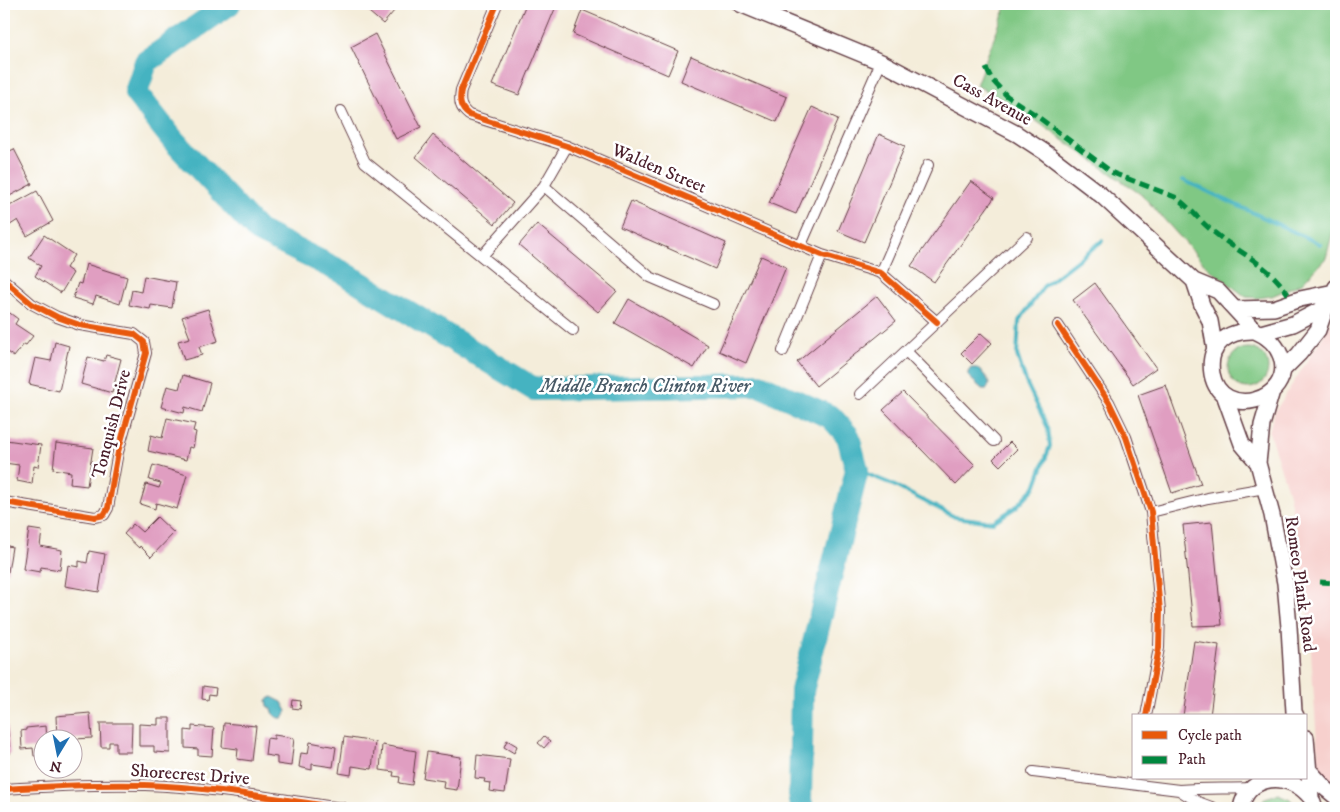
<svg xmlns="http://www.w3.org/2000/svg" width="1340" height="812" viewBox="0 0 1340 812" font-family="'IM FELL DW Pica',serif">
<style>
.built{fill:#f7d0cd}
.green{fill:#80c884;stroke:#657458}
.water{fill:#45b3c1;stroke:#486976}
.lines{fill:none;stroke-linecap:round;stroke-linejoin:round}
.stream{stroke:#45b3c1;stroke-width:4}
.river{stroke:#45b3c1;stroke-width:24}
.building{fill:#e09ec1}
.street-casing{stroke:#643e45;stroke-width:12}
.secondary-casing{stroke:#643e45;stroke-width:18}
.street{stroke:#fff;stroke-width:10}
.secondary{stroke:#fff;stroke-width:15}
.quiet{stroke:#00873e;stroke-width:5;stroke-dasharray:10 5;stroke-linecap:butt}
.cycleway-casing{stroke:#fff;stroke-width:9}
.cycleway{stroke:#e8590c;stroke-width:6}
.labels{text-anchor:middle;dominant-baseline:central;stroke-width:5;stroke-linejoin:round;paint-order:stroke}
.street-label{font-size:18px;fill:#4a1f2b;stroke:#fff}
.water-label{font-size:19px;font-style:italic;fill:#485a67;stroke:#fff}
</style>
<rect width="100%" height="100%" fill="#fff"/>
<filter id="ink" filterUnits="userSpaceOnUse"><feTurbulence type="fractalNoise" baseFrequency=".02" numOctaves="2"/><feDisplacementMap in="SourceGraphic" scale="10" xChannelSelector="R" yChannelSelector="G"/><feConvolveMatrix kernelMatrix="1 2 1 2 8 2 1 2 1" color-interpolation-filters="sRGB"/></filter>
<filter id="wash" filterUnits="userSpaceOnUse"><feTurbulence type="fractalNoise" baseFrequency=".0096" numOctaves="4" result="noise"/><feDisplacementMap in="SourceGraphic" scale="20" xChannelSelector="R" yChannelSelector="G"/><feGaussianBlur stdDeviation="1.12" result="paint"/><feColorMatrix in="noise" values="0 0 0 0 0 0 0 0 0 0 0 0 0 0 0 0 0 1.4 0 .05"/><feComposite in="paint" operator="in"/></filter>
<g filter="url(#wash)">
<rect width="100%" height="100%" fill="#f4edda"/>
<path class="built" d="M 1336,316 L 1336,791 L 1322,777 L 1318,759 L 1308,606 L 1301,552 L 1289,494 L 1269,432 L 1274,413 Z"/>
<path class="green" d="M 1007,4 L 1336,4 L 1336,219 L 1326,258 L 1302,283 L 1272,296 L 1258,298 L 1246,297 L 1208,268 L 1143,196 L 1022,111 L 976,85 Z
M1228 368a20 20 0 1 1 40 0a20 20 0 1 1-40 0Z
M 1278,794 L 1290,799 L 1299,808 L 1257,808 L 1265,798 Z"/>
<path class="water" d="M 971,368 L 977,368 C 983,374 993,380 987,389 L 982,389 L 968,376 L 968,372 Z
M 272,697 L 282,702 L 287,711 L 283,718 L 278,718 L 274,715 L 272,709 L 268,706 L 267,700 Z"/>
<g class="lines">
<path class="stream" d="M 1183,180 L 1320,244
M 857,470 L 889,483 L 955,517 L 993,522 L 1016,507 L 1035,487 L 1050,446 L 1048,428 L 1026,382 L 1017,355 L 1019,321 L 1044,286 L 1102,241"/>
<path class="river" d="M 229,4 L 146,62 L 136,93 L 173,140 L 258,231 L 344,273 L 534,389 L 759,385 L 831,417 L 848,436 L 857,470 L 802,691 L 800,800 L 802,808"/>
</g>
<g id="blocks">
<path class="building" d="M 363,4 L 400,4 L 383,24 L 362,6 Z
M 526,4 L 557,4 L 519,95 L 492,85 Z
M 582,10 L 678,51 L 668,75 L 573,34 Z
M 375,34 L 421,127 L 396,139 L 351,47 Z
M 691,56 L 787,97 L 777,122 L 681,81 Z
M 812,107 L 838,119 L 796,214 L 769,203 Z
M 879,134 L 905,146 L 864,242 L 838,231 Z
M 433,135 L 513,203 L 495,224 L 416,157 Z
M 14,149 L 32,184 L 4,199 L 4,154 Z
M 971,181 L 994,198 L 934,282 L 911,266 Z
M 37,191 L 53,221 L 27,236 L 18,220 L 4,229 L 4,209 Z
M 631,201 L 726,243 L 715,269 L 620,227 Z
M 537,224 L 617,291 L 598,312 L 519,245 Z
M 44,235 L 74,255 L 66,268 L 73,273 L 61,293 L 35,276 L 41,266 L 29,258 Z
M 761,256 L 786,267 L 746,363 L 719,351 Z
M 86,264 L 127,277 L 120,304 L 96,296 L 93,304 L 73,298 L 78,283 L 81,284 Z
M 144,276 L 176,282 L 172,308 L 151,305 L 150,309 L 129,305 L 132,290 L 141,292 Z
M 1095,283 L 1156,368 L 1133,384 L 1073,300 Z
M 877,296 L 896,321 L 816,386 L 797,362 Z
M 629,299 L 708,345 L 694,368 L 615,323 Z
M 208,309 L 218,341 L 199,347 L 202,355 L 184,360 L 178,341 L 190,338 L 182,317 Z
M 7,311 L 18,319 L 15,324 L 33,336 L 26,345 L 24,344 L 14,357 L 4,350 L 4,315 Z
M 981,333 L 992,343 L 972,364 L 961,353 Z
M 55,342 L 69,346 L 59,391 L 29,384 L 35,358 L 51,361 Z
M 106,355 L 121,359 L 112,393 L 81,384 L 88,357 L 104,361 Z
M 183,375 L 210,383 L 202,412 L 185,407 L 184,413 L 161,407 L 167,386 L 179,389 Z
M 1166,385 L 1201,484 L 1172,493 L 1138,395 Z
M 903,392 L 975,465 L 956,485 L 883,410 Z
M 167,418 L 195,424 L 193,431 L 196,432 L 193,448 L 189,447 L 186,460 L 148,451 L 151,435 L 162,438 Z
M 6,440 L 41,445 L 38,467 L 34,466 L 32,484 L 17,481 L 19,465 L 4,463 Z
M 1010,442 L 1017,449 L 1000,466 L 993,459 Z
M 56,443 L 93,448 L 87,486 L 70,484 L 71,472 L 53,469 Z
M 153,465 L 187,475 L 177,509 L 156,503 L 155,509 L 140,504 L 146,484 L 159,488 L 161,483 L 149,480 Z
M 157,517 L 174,533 L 151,557 L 140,546 L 139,548 L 124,534 L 133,524 L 142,532 Z
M 1212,522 L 1222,625 L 1193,626 L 1183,525 Z
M 29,529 L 42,531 L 40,546 L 62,550 L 60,570 L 41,567 L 40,572 L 23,569 Z
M 4,545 L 12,547 L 8,572 L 4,571 Z
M 89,551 L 105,554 L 99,592 L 65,586 L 68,565 L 79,567 L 79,561 L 87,563 Z
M 1194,641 L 1219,645 L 1210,716 L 1183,716 Z
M 203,686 L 216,688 L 215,695 L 209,694 L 208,700 L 202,699 Z
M 293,700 L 301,701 L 300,709 L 292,708 Z
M 6,711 L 10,754 L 4,755 L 4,712 Z
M 90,713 L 92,738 L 57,740 L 56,716 Z
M 158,718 L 170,718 L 170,753 L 154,752 L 154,746 L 139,746 L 139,724 L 158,725 Z
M 100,723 L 132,723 L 131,752 L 116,752 L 116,742 L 109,742 L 109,747 L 101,747 Z
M 224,723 L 256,726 L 252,761 L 237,759 L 238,749 L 222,747 Z
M 46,726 L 47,740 L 42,740 L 42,755 L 34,756 L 33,748 L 22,749 L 21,731 L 26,730 L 26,728 Z
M 192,726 L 214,728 L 212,756 L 198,755 L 198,749 L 185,748 L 185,730 L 192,731 Z
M 274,735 L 294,738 L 291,766 L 277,764 L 277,757 L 265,755 L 267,738 L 274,739 Z
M 544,736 L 550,741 L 544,748 L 538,743 Z
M 344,737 L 375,742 L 372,769 L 352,766 L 351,775 L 339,773 Z
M 507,740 L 517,746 L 514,753 L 504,747 Z
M 310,742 L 336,747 L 333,767 L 312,764 L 312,770 L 299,767 L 301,753 L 308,754 Z
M 382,745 L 416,751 L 412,785 L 399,783 L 400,777 L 393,776 L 394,772 L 380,770 Z
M 427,752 L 461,757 L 457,790 L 443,788 L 444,781 L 423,778 Z
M 477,755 L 510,759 L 505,793 L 489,791 L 490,783 L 484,782 L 485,779 L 475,778 Z"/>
</g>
</g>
<g filter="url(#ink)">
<use href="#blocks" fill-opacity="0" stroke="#643e45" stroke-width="1"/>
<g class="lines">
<defs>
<path id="street" d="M 497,4 L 461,90 C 459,102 460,108 469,115 L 567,146 L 822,255 L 881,273 L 937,322
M 341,111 L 365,162 L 573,330
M 544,186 L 650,277 L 713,304
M 801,245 L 881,62
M 482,256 L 544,186 L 567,146
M 881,273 L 928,165
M 4,280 L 32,304 L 57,317 L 80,325 L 134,334 L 144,342 L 146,353 L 118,452 L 108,508 L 104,515 L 95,517 L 4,502
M 1058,325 L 1109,402 L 1126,437 L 1151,512 L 1160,611 L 1159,648 L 1146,716
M 783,351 L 822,255
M 906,351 L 994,441
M 860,394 L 1027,237
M 1151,512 L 1208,498 L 1265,488
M 1033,772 L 1179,790 C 1203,788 1227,789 1251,788
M 4,789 C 51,786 98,784 145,785 C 212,787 277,799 343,808
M 1179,790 L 1198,802 L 1214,808"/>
<path id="secondary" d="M 740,4 L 881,62 L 1017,134 L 1046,153 L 1101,195 L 1194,281 L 1218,291 L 1255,331
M 1194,281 L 1202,305 L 1210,321 L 1215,350
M 1236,309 L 1274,308 L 1300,299 L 1334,292
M 1255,331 C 1267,336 1277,345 1281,357 C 1295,401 1221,422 1212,374 C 1207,344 1228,330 1255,331 Z
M 1261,333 L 1293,324 L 1326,307
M 1283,370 L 1299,354 L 1318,330 L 1326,307 L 1336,287
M 1225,397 L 1242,444 L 1258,463 L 1272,515 L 1285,583 L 1289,627 L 1294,712 L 1296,716
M 1258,463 L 1262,425 L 1272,391
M 1306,738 L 1311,797
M 1308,769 L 1325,788 L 1336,797
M 1241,808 C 1247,778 1280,772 1302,789 C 1309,795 1313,799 1315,808"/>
</defs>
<use href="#street" class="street-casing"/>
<use href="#secondary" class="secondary-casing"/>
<use href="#street" class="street"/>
<use href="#secondary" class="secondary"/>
<path class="quiet" d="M 986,68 L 992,80 L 1007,96 L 1033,113 L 1113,173 L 1175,197 C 1190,207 1200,222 1215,233 C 1243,256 1267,263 1288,294
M 1320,582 L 1336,583"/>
<defs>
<path id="cycleway" d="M 497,4 L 461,90 C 459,102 460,108 469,115 L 567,146 L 822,255 L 881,273 L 937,322
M 4,280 L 32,304 L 57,317 L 80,325 L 134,334 L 144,342 L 146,353 L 118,452 L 108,508 L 104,515 L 95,517 L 4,502
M 1058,325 L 1109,402 L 1126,437 L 1151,512 L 1160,611 L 1159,648 L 1146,716
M 4,789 C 51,786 98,784 145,785 C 212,787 277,799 343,808"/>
</defs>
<use href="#cycleway" class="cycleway-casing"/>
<use href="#cycleway" class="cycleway"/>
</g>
</g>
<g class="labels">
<g class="street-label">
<text transform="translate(992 100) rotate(29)">Cass Avenue</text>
<text transform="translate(659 169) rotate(23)">Walden Street</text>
<text transform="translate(112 424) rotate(-76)">Tonquish Drive</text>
<text transform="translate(1300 584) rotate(82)">Romeo Plank Road</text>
<text transform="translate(190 775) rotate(4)">Shorecrest Drive</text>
</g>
<g class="water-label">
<text x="645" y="386">Middle Branch Clinton River</text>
</g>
</g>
<rect width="1340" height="812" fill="none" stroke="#fff" stroke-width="20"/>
<rect x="1132" y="714" width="175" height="65" fill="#ffffff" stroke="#b7a5aa"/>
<rect x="1142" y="731" width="25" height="8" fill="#e8590c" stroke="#b7a5aa"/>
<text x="1178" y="740" font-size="15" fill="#4a1f2b">Cycle path</text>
<rect x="1142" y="756" width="25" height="8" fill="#00873e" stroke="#b7a5aa"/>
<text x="1178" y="764" font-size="15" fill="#4a1f2b">Path</text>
<g transform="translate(58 754) rotate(190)"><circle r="24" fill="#ffffff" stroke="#b7a5aa"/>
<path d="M0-4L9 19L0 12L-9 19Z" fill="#1f6fb2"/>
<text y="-8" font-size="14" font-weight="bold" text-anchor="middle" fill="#4a1f2b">N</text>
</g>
</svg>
